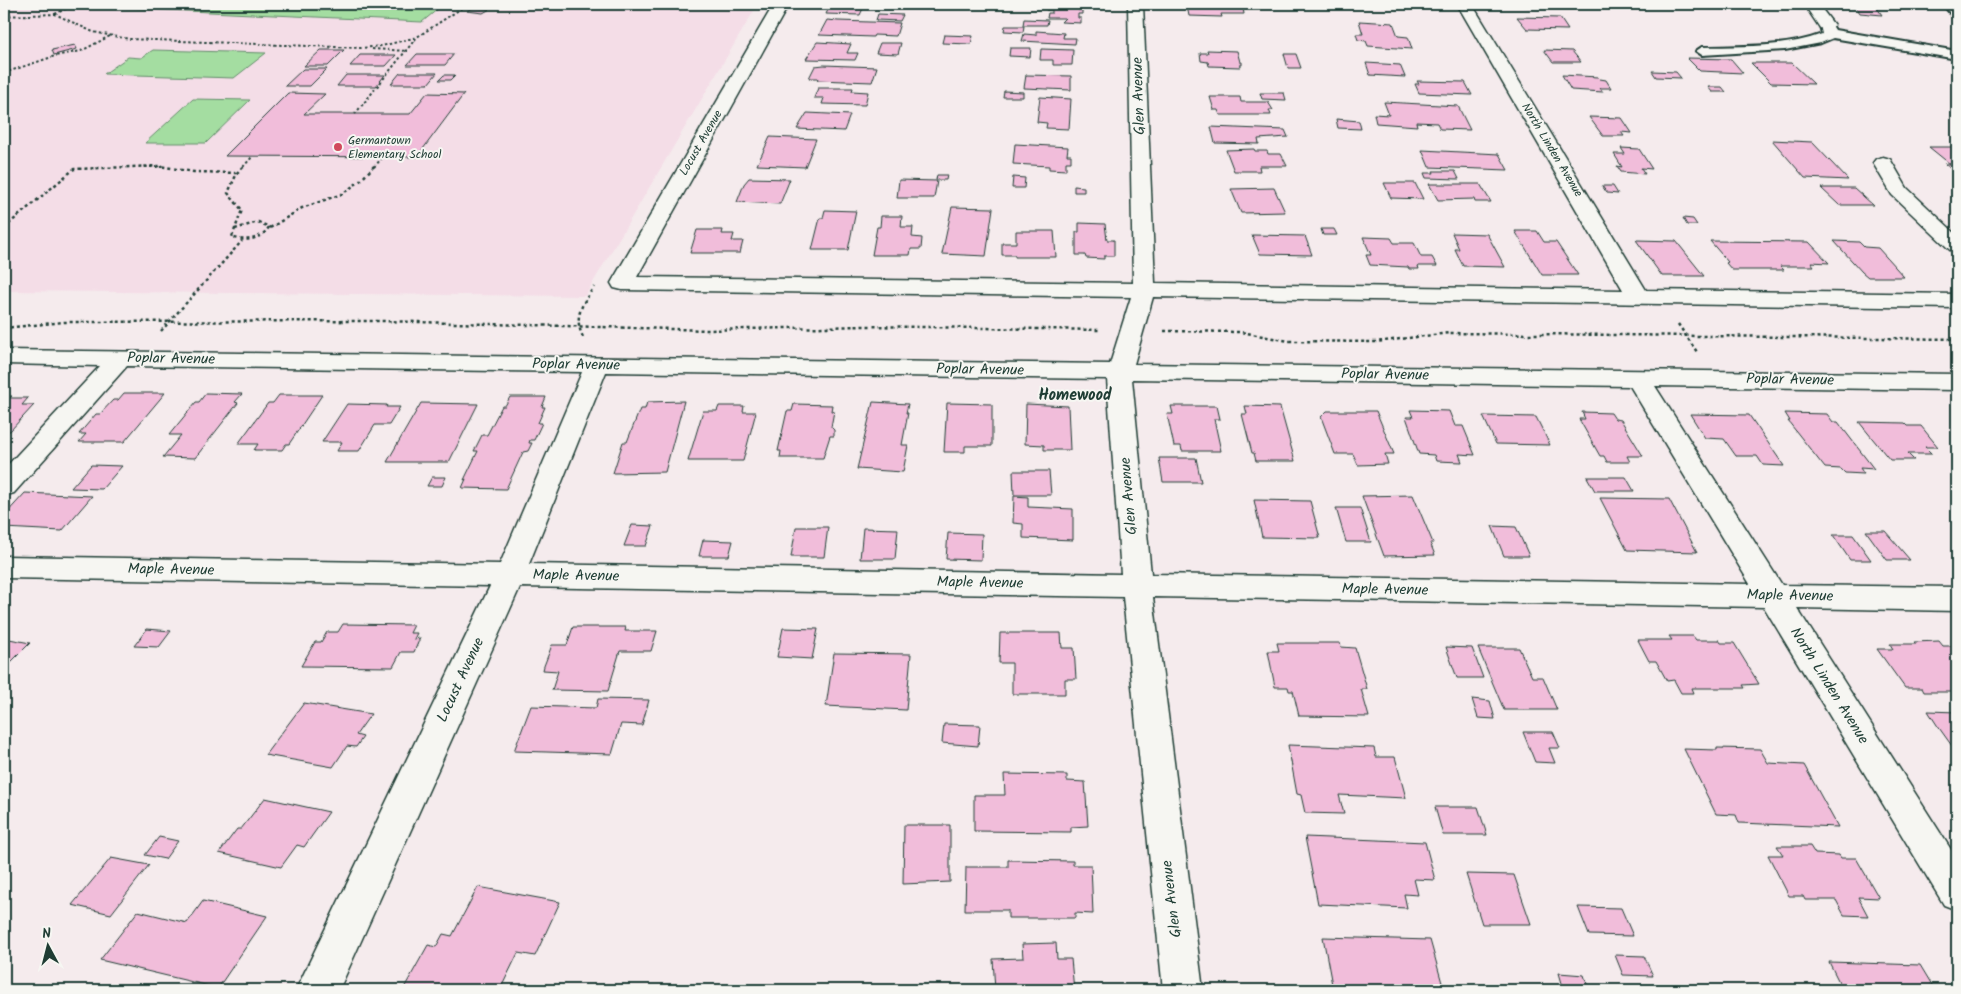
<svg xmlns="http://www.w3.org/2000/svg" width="1961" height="994" viewBox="0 0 1961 994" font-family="Kalam,sans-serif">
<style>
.built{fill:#f4dde7}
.green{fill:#a4dda1;stroke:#628d6a}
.building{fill:#f1bdda;stroke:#1f3d34}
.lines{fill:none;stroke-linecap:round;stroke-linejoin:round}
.service-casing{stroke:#1f3d34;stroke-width:4}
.minor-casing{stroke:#1f3d34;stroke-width:3}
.path-far1{stroke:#1f3d34;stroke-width:2;stroke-dasharray:2.5 2.5;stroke-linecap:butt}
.path{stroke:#1f3d34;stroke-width:2.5;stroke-dasharray:3 3;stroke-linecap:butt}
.service{fill:#f6f6f2;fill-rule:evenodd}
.minor{fill:#f6f6f2;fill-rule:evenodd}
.poi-dot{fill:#d1495b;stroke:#f6f6f2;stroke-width:2}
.labels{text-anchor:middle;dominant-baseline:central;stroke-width:4;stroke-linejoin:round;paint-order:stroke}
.far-poi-label{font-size:12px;fill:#1f3d34;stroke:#f6f6f2;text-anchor:start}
.far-street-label{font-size:12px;fill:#1f3d34;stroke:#f6f6f2}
.street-label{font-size:15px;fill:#1f3d34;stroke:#f6f6f2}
.neighbourhood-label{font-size:16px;font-weight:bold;fill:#1f3d34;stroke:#f6f6f2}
</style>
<rect width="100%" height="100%" fill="#f5ebed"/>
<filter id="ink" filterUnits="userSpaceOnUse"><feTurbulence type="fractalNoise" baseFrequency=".02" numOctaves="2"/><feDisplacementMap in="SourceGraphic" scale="10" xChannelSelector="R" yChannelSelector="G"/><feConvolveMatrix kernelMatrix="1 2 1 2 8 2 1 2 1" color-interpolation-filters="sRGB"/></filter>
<g filter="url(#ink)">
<path class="built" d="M 4,4 L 758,4 L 585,296 L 4,291 Z"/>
<path class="green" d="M 108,4 L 444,4 L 422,22 L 103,7 Z
M 153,50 L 266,53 L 234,78 L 104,74 L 128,57 L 141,58 Z
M 193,99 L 250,100 L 206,143 L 145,143 Z"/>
<path class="building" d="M 831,4 L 865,4 L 860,15 L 826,14 Z
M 1047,4 L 1079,5 L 1078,10 L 1082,10 L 1082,14 L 1078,14 L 1078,18 L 1081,18 L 1081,23 L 1061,22 L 1065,18 L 1047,18 L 1048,13 L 1052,13 L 1052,10 L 1046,10 Z
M 1510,4 L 1556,4 L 1559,8 L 1512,6 Z
M 1854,4 L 1875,5 L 1882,15 L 1860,13 Z
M 1187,6 L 1243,8 L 1244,14 L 1221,14 L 1222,17 L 1189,16 Z
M 474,7 L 490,9 L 483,13 L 467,11 Z
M 878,14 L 903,15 L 900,21 L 876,20 Z
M 1517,17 L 1560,18 L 1568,30 L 1527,29 Z
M 1024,19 L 1048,20 L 1047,25 L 1023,25 Z
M 827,20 L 838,21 L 900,23 L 896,36 L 874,35 L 873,37 L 819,35 Z
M 1359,21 L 1393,23 L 1398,36 L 1408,37 L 1412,49 L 1368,46 L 1366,41 L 1358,40 L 1356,34 L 1363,34 Z
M 1005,26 L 1024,26 L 1023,32 L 1004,31 Z
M 1036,31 L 1064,33 L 1063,38 L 1076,38 L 1075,44 L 1022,41 L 1024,34 L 1036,35 Z
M 944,35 L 973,36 L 971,44 L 942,43 Z
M 817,42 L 851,44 L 847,53 L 858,53 L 855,60 L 806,59 Z
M 880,43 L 901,43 L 898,54 L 876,53 Z
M 75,45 L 77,49 L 54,55 L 52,50 Z
M 1010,48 L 1031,48 L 1030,57 L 1009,56 Z
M 1041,49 L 1073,50 L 1072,65 L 1053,65 L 1053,60 L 1040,60 Z
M 321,50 L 344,50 L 328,66 L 304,66 Z
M 1207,50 L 1237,51 L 1240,62 L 1242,62 L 1242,65 L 1240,65 L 1240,67 L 1209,66 L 1208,62 L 1201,61 L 1200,53 L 1208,53 Z
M 1544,50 L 1572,51 L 1581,62 L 1553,62 Z
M 417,54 L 454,54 L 445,65 L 407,65 Z
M 1284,54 L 1296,54 L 1301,68 L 1288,68 Z
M 360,55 L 396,55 L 386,66 L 350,66 Z
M 1687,58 L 1731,59 L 1743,73 L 1700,71 Z
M 1366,63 L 1400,65 L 1405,77 L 1370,75 Z
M 1751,63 L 1792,63 L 1814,84 L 1771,83 Z
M 815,66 L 824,65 L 877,67 L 872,82 L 817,80 L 818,78 L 809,78 Z
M 303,69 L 327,69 L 310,86 L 285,86 Z
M 1652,71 L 1676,72 L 1681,78 L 1656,77 Z
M 400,73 L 437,73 L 428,84 L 391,84 Z
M 346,75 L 385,75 L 376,86 L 337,86 Z
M 444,75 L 455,75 L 450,80 L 439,80 Z
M 1026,75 L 1071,76 L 1071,90 L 1024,88 Z
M 1562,75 L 1598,77 L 1600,79 L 1606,80 L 1611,88 L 1600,88 L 1603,92 L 1571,90 Z
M 1417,81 L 1465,82 L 1472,95 L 1419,93 L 1415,84 L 1419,84 Z
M 1708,87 L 1722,87 L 1726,92 L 1712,92 Z
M 818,88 L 853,88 L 852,91 L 868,92 L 865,105 L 822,104 L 824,98 L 814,98 Z
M 1004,91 L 1023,92 L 1023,97 L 1003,97 Z
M 288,93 L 325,94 L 304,114 L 410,114 L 427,93 L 464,94 L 417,157 L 225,156 Z
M 1260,93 L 1284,93 L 1286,100 L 1262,99 Z
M 1040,97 L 1071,99 L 1069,129 L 1046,128 L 1047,123 L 1037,122 Z
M 1210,97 L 1240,97 L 1241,102 L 1268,102 L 1273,110 L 1269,110 L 1271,115 L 1220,115 L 1218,110 L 1214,110 Z
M 1384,102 L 1458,106 L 1470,130 L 1440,129 L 1437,123 L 1416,122 L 1417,126 L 1376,123 L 1374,114 L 1389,115 Z
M 807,113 L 850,115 L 844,131 L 797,129 Z
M 1589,117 L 1622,118 L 1632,133 L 1621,132 L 1624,136 L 1603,136 Z
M 1336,119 L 1359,121 L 1361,129 L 1338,128 Z
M 1211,127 L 1285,130 L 1288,137 L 1258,139 L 1259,144 L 1215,143 Z
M 770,137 L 816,139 L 805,167 L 757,165 Z
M 1772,140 L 1812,142 L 1848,180 L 1805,178 Z
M 1015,144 L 1068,147 L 1067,155 L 1071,155 L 1071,162 L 1066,162 L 1066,170 L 1049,169 L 1049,166 L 1013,164 Z
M 1929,147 L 1957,147 L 1957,174 L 1945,164 L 1950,164 Z
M 1621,148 L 1639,149 L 1652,169 L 1641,168 L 1645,174 L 1621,172 L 1617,166 L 1622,167 L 1614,154 L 1625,154 Z
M 1254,149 L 1255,151 L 1267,151 L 1268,154 L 1281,154 L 1287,166 L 1259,166 L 1260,171 L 1234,171 L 1226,150 Z
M 1422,150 L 1499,154 L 1508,170 L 1429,167 Z
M 1433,171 L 1455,171 L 1459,179 L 1426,178 L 1424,173 L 1434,173 Z
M 937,175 L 947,175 L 946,180 L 936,180 Z
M 1013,177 L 1025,178 L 1024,188 L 1012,188 Z
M 749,178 L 790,179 L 780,204 L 737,202 L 744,184 Z
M 899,180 L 937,181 L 934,198 L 897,198 Z
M 1384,183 L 1415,183 L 1423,199 L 1391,198 Z
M 1429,184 L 1480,184 L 1491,202 L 1475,202 L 1474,199 L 1438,200 Z
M 1074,186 L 1084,187 L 1084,192 L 1074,192 Z
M 1602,186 L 1613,186 L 1618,194 L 1607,193 Z
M 1274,188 L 1285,212 L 1241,213 L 1231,189 Z
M 1821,188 L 1854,188 L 1873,205 L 1839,205 Z
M 952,207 L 993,208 L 986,256 L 942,254 Z
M 825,210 L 856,211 L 848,250 L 812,250 L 820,218 L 823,218 Z
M 881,216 L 902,216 L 901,227 L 913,227 L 912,237 L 922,238 L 921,249 L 911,249 L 910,255 L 872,255 L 877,227 L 880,227 Z
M 1683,218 L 1693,219 L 1697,225 L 1687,225 Z
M 1079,223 L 1105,224 L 1107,240 L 1114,240 L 1114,256 L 1104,256 L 1104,259 L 1086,258 L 1085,255 L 1076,255 L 1076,232 L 1079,232 Z
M 1321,229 L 1334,229 L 1337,235 L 1323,235 Z
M 697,230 L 723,230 L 722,234 L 734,234 L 732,241 L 743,241 L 740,253 L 690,253 Z
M 1016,231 L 1054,231 L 1056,257 L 1015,257 L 1015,255 L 1002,255 L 1002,243 L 1016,243 Z
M 1515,231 L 1537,231 L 1544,242 L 1556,242 L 1578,275 L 1542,275 Z
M 1452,233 L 1487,234 L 1505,267 L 1463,266 L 1455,249 L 1459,249 Z
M 1252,235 L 1305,236 L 1312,255 L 1260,254 Z
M 1363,237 L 1391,238 L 1394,243 L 1414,243 L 1421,257 L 1432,257 L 1437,266 L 1418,266 L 1419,269 L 1409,269 L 1408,267 L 1370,265 L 1366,255 L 1371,255 Z
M 1636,240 L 1676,241 L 1704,276 L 1662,276 Z
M 1710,241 L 1809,242 L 1829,263 L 1811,262 L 1814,266 L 1780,266 L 1784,270 L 1732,270 L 1726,263 L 1728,262 Z
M 1834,241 L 1859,242 L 1864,247 L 1878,248 L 1904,277 L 1868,277 L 1862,272 Z
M 124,393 L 165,393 L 124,442 L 79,442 L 86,434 L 79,434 L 96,414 L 100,414 L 113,400 L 118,400 Z
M 206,393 L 242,394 L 235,402 L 238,403 L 195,458 L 163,457 L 181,435 L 169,435 L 196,402 L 199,402 Z
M 279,395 L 322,395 L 289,444 L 286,444 L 282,450 L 254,450 L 258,444 L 238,444 L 268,403 L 273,403 Z
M 4,396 L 12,396 L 9,398 L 28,398 L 22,405 L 34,405 L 10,431 L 4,431 Z
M 510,397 L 546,397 L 542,407 L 545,407 L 538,423 L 542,423 L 534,440 L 530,440 L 529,443 L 532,443 L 528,451 L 523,452 L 506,489 L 462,488 L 466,479 L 464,480 L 478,451 L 474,451 L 482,435 L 487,435 L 502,406 L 505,406 Z
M 684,401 L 665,472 L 613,473 L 623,442 L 627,442 L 640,409 L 645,409 L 647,402 Z
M 873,402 L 908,404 L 906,413 L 908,413 L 902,445 L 908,445 L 903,472 L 857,469 Z
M 421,403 L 478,404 L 449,462 L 387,462 Z
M 947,403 L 992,404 L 992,446 L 965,446 L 965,452 L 944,452 Z
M 347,404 L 387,405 L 386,407 L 400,407 L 389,425 L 375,425 L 359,451 L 337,451 L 342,442 L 322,442 Z
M 794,404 L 832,405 L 831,411 L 834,411 L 831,427 L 834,430 L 834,436 L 830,436 L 823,458 L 780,458 L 781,451 L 778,451 L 787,411 L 792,411 Z
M 1026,404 L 1068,406 L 1070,450 L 1044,450 L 1044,445 L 1025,444 Z
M 719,406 L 744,406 L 743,412 L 756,412 L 743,461 L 688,461 L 703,411 L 717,411 Z
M 1171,406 L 1217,406 L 1220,419 L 1214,419 L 1221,451 L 1182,451 L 1181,446 L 1174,446 L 1167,414 L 1173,414 Z
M 1245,406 L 1280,407 L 1295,461 L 1256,461 L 1254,453 L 1252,453 L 1242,414 L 1247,414 Z
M 1410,410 L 1449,411 L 1455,426 L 1463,426 L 1475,455 L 1459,454 L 1462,462 L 1436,461 L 1434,455 L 1419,454 L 1406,417 L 1413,417 Z
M 1327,411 L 1376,411 L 1394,454 L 1385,454 L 1388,464 L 1358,465 L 1353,454 L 1335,454 L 1321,417 Z
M 1582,412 L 1611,413 L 1615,419 L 1621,420 L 1643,456 L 1627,456 L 1630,462 L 1607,462 L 1604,456 L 1600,456 L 1579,419 L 1585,419 Z
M 1785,413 L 1827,414 L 1833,422 L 1838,422 L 1874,469 L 1860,468 L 1864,474 L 1845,473 L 1841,469 L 1825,468 L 1788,421 L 1790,421 Z
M 1690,414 L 1749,415 L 1784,466 L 1763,465 L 1757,456 L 1736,456 L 1724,439 L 1705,438 Z
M 1483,416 L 1536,417 L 1550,445 L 1496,444 Z
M 1859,422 L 1905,423 L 1908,426 L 1921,426 L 1938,447 L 1925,447 L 1932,454 L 1908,454 L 1914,460 L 1890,460 Z
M 1159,458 L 1196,458 L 1201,482 L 1163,482 Z
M 91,465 L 122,466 L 102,489 L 71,488 Z
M 1013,471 L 1049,471 L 1051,495 L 1014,495 Z
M 432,477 L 446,477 L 442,486 L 427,486 Z
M 1587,477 L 1626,477 L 1634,491 L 1595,491 Z
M 25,493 L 92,496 L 62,531 L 4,528 L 4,516 Z
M 1413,495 L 1433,543 L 1430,543 L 1435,555 L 1384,556 L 1362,496 Z
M 1014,496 L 1028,497 L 1028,507 L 1073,509 L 1073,540 L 1023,538 L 1023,524 L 1013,523 Z
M 1600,498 L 1669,499 L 1697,552 L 1627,550 Z
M 1254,500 L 1310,501 L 1320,538 L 1262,537 Z
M 1336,508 L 1360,508 L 1371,542 L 1346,542 Z
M 632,525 L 653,526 L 646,546 L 624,546 Z
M 1492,526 L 1516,527 L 1529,556 L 1504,556 Z
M 796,527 L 828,527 L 824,557 L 791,557 Z
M 863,528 L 898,529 L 895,559 L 860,559 Z
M 1866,531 L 1885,531 L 1910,560 L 1887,560 Z
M 948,533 L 982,534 L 981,560 L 946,559 Z
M 1833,535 L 1853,535 L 1871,560 L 1850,560 Z
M 703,540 L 733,541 L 729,556 L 699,556 Z
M 343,624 L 414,625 L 410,633 L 417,633 L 414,639 L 420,638 L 414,652 L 401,652 L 393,667 L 301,666 L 315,642 L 321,642 L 327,632 L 338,632 Z
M 573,627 L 626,627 L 625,631 L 657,631 L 651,651 L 620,651 L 608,691 L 552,690 L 558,671 L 543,670 L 544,666 L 552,645 L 567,645 Z
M 783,628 L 818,629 L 812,659 L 777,657 Z
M 147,629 L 171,631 L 159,647 L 134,646 Z
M 1000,633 L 1061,633 L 1062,648 L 1074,648 L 1076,679 L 1065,679 L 1065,694 L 1012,694 L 1012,663 L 999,663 Z
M 1669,636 L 1693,636 L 1696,640 L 1719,640 L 1721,643 L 1734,643 L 1759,684 L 1743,685 L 1745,688 L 1692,688 L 1694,693 L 1681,693 L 1674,680 L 1667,681 L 1656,661 L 1649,661 L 1638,640 L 1672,640 Z
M 4,638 L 30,643 L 4,669 Z
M 1939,641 L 1943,646 L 1957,646 L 1957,692 L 1924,692 L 1922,688 L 1905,688 L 1877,649 L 1893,649 L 1890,644 L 1916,644 L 1914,642 Z
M 1277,643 L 1340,643 L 1341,647 L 1355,648 L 1367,689 L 1361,689 L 1369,717 L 1299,716 L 1293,691 L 1289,691 L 1288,687 L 1275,687 L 1268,651 L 1279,651 Z
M 1446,647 L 1472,648 L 1483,678 L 1457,678 Z
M 1478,648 L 1519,648 L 1532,677 L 1543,677 L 1557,710 L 1504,710 Z
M 834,653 L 911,654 L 906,710 L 826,706 Z
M 598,699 L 649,700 L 642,725 L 621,724 L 612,754 L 514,751 L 531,706 L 596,708 Z
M 1472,699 L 1490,701 L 1495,719 L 1478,718 Z
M 304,703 L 371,714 L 356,735 L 363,737 L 356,747 L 347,746 L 333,767 L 265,755 Z
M 1928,711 L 1957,712 L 1957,753 L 1937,725 Z
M 944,724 L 980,725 L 978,746 L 942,743 Z
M 1523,732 L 1553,732 L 1560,748 L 1549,748 L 1555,763 L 1535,762 Z
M 1288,745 L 1374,748 L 1376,757 L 1395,757 L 1406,798 L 1339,795 L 1344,814 L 1305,813 L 1301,795 L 1297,794 Z
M 1717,748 L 1760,749 L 1768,763 L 1804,765 L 1838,827 L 1739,823 L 1736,815 L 1716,814 L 1684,749 L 1717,750 Z
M 1004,774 L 1067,775 L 1067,781 L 1085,782 L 1088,826 L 1071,827 L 1071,832 L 974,831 L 974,795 L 1005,795 Z
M 265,798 L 329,812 L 304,847 L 297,845 L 281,867 L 219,853 L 237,829 L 241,829 Z
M 1435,807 L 1478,807 L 1487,835 L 1443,835 Z
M 904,825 L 950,825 L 950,882 L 903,884 Z
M 159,837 L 178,841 L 165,859 L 145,855 Z
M 1305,837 L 1425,842 L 1435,880 L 1414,879 L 1418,895 L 1404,894 L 1407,908 L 1318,904 Z
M 1777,846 L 1810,846 L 1815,854 L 1839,855 L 1841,858 L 1856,858 L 1879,898 L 1858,897 L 1868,916 L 1844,915 L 1836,900 L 1805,900 L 1803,896 L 1789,896 L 1768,855 L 1783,855 Z
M 111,858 L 149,865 L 111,914 L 72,905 Z
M 1008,860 L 1073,861 L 1073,865 L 1091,865 L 1093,914 L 1075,913 L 1075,918 L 1008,918 L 1008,910 L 965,910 L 966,867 L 1008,867 Z
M 1466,874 L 1514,875 L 1531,924 L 1482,924 Z
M 478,887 L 560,902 L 535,956 L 518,953 L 500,990 L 415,990 L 404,988 L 428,945 L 436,947 L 443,934 L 452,936 Z
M 203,901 L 267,916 L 218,988 L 100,960 L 138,911 L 187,923 Z
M 1578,907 L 1621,908 L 1633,936 L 1589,935 Z
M 1323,937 L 1430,940 L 1444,990 L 1333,990 Z
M 1056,943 L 1057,959 L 1071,959 L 1074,990 L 995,990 L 993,959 L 1023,958 L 1022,944 Z
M 1615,955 L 1644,956 L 1653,976 L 1623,975 Z
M 1829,962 L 1920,965 L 1935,990 L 1843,990 Z
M 1559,973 L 1584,975 L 1589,990 L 1564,990 Z"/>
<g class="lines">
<defs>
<path id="service" d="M 1943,4 L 1955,4 L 1957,7 L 1957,18 L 1953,17 Z
M 1826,21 L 1830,22 L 1835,30 L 1957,51 L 1957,59 L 1833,38 L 1821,43 L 1785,50 L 1702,55 L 1696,51 L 1702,47 C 1741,46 1785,48 1822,34 L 1820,25 Z"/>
<path id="minor" d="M 774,4 L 789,4 L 637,277 L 1133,283 L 1128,4 L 1143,4 L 1155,283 L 1623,290 L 1457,4 L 1472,4 L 1646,290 L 1957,294 L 1957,308 L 1153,297 L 1134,364 L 1957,374 L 1957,390 L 1655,386 L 1782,585 L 1957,587 L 1957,611 L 1797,608 L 1957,859 L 1957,910 L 1944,905 L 1764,607 L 1153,597 L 1203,990 L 1163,990 L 1123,597 L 520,587 L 339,990 L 296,990 L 490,586 L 4,578 L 4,556 L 500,564 L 582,372 L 127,366 L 14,493 L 4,496 L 4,469 L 100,366 L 4,364 L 4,350 L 1110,364 L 1131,297 L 622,290 L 614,288 L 611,283 ZM 606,372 L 1107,379 L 1121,574 L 529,564 ZM 1132,379 L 1630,386 L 1750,584 L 1151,574 Z
M 1804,4 L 1818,4 L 1834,25 L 1832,28 L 1820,28 Z
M 1883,157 L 1890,159 L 1907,188 L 1957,235 L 1957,252 L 1950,250 L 1892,195 L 1873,163 L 1876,159 Z"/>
</defs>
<use href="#service" class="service-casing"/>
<use href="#minor" class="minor-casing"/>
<path class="path-far1" d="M 55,14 L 76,4
M 4,16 L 55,14 L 93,32 L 129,39 L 361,48 L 382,46 L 417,37
M 372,49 L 408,51
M 4,73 L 55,56 L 81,51 L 110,36
M 355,114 L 417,37 L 468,4
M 145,167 L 162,167
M 243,167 L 253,156
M 374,167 L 383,157"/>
<path class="path" d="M 4,228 L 74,169 L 159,166 L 194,172 L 237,173
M 270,228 L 302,208 L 342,194 L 360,181 L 375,165
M 235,229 L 258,222 L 269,227 C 261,240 245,242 232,237 L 242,210 L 228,193 L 237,173 L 244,165
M 1678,324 L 1697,352
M 4,328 L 64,322 L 382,321 L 709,330 L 864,326 L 1101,330
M 161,331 L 242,241
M 1164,331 L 1241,332 L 1289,341 L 1376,342 L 1449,333 L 1957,339
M 583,337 C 573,317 582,304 594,287"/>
<use href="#service" class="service"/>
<use href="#minor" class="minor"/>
</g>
</g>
<circle class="poi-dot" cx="338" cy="147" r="5"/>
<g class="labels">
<g class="far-poi-label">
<text x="348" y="140">Germantown<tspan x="348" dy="14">Elementary School</tspan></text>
</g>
<g class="far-street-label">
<text transform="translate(701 143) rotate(-60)">Locust Avenue</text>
<text transform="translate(1552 150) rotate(59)">North Linden Avenue</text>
</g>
<g class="street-label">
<text transform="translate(1139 96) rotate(-92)">Glen Avenue</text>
<text transform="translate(171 359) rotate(1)">Poplar Avenue</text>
<text transform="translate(576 365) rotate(1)">Poplar Avenue</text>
<text transform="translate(980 370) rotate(1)">Poplar Avenue</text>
<text transform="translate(1385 375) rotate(1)">Poplar Avenue</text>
<text transform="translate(1790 380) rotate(1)">Poplar Avenue</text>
<text transform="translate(1129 496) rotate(-95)">Glen Avenue</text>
<text transform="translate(171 570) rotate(1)">Maple Avenue</text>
<text transform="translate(576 576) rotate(1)">Maple Avenue</text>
<text transform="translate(980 583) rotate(1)">Maple Avenue</text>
<text transform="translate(1385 590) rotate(1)">Maple Avenue</text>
<text transform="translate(1790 596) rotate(1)">Maple Avenue</text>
<text transform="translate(461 680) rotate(-65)">Locust Avenue</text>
<text transform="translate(1829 686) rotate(58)">North Linden Avenue</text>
<text transform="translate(1172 899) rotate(-97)">Glen Avenue</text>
</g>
<g class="neighbourhood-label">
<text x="1075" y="395">Homewood</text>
</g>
</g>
<rect width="1961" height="994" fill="none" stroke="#f6f6f2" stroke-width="20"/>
<rect x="10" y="10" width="1941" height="974" fill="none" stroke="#1f3d34" stroke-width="2" filter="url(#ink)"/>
<g transform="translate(48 946) rotate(353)" stroke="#f6f6f2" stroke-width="4" paint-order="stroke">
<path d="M0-4L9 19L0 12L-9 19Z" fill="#1f3d34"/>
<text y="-8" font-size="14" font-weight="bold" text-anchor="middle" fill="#1f3d34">N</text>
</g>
</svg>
